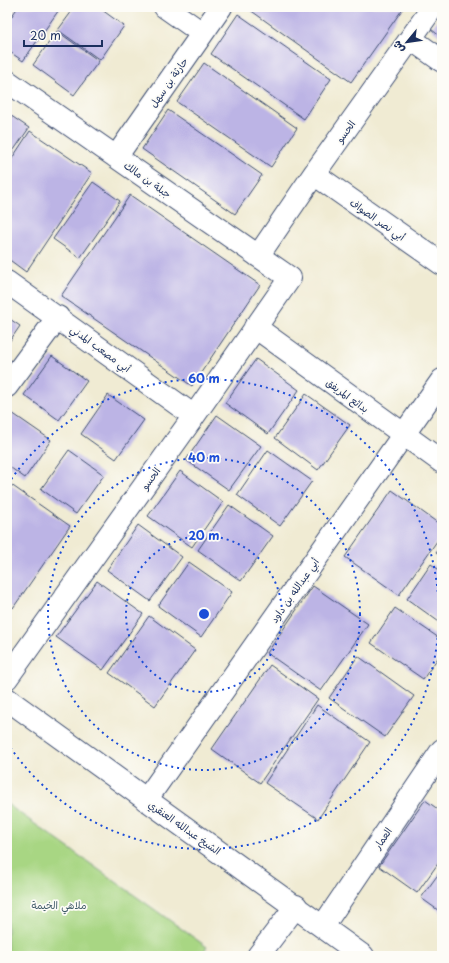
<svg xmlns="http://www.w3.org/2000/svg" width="449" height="963" viewBox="0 0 449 963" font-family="'Playpen Sans','Playpen Sans Arabic',sans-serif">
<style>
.green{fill:#a8d683;stroke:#628270}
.building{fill:#bcb4e5}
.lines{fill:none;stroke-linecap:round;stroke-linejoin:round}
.minor-casing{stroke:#3b4b70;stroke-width:24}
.tertiary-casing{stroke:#3b4b70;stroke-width:24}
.minor{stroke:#fff;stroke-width:22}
.tertiary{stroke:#fff;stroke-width:22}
.ring{fill:none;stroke:#1d4ed8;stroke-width:2;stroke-dasharray:2 4}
.labels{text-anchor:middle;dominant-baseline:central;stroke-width:3.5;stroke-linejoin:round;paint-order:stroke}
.street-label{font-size:10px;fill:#1b2f5e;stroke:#fdfcf7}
.park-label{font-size:10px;fill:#3e5967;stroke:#fdfcf7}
.centre{fill:#1d4ed8;stroke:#fdfcf7;stroke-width:2}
.ring-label{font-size:12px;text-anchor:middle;font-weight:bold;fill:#1d4ed8;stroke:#fdfcf7;stroke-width:3.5;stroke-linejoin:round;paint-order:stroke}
</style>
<rect width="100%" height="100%" fill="#fdfcf7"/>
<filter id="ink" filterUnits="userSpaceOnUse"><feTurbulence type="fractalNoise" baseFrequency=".025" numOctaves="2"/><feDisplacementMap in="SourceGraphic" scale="8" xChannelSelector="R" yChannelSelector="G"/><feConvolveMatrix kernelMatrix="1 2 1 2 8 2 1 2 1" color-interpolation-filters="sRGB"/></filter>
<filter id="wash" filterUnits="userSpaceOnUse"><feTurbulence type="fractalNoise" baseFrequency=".012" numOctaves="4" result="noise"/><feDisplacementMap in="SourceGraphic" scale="16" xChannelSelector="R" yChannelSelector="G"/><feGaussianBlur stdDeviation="0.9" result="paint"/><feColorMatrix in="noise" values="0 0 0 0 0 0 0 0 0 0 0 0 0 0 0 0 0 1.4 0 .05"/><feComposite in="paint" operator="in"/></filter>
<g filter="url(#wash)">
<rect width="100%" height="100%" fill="#f0ebd3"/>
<path class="green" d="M 7,804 L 207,947 L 200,956 L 7,956 Z"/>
<g id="blocks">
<path class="building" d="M 18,7 L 61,7 L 23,61 L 7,50 L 7,23 Z
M 75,7 L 98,7 L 124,26 L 100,60 L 58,30 Z
M 246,7 L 404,7 L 351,82 Z
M 442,13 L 442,38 L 431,29 Z
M 238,14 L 331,79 L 304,119 L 211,54 Z
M 57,31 L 99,61 L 74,95 L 33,65 Z
M 204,63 L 297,128 L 271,167 L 177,102 Z
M 168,110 L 262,175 L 235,214 L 142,149 Z
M 7,113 L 29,128 L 7,160 Z
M 30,131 L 92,173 L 26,272 L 7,258 L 7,166 Z
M 93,182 L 120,201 L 80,258 L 53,239 Z
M 130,195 L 260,285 L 192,386 L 61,296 Z
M 7,317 L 20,326 L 7,345 Z
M 52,356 L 87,381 L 59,420 L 24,395 Z
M 256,359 L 299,390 L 268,434 L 225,403 Z
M 306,394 L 350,425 L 318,470 L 275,438 Z
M 108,395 L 144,420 L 116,459 L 81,434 Z
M 12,413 L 51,440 L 25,478 L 7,465 L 7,421 Z
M 217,415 L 261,446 L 229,490 L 186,460 Z
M 69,450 L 104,475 L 76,514 L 41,489 Z
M 268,450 L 312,481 L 280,526 L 237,495 Z
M 180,471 L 223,502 L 192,547 L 148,516 Z
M 7,482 L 70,526 L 13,608 L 7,604 Z
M 392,490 L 442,526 L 442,534 L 399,595 L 345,557 Z
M 229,505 L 273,536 L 241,581 L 198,550 Z
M 138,525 L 182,557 L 150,601 L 107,570 Z
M 442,545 L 442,557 L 436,553 Z
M 189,562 L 232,592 L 201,637 L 158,606 Z
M 431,564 L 442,572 L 442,624 L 407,599 Z
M 97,581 L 143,614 L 103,670 L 56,637 Z
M 313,586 L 368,624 L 321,691 L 267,653 Z
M 395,608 L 442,640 L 442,652 L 423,679 L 371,643 Z
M 149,616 L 195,650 L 155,706 L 109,673 Z
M 358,656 L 414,696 L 385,737 L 329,698 Z
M 270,665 L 318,699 L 260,783 L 212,749 Z
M 317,705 L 370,742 L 318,819 L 265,783 Z
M 425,800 L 442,812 L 442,858 L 417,893 L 379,866 Z
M 442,869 L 442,913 L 421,898 Z"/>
</g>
</g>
<g filter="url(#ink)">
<use href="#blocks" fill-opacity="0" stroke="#3b4b70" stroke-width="1"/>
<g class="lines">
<defs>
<path id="minor" d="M 165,7 L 202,33
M 411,39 L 442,61
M 7,81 L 290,278 L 194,416 L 7,678
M 116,157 L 221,7
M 314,174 L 442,264
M 258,256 L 314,174 L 433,7
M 7,282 L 194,416
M 255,327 L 442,462
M 7,386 L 58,317
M 146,800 L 442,380
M 323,926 L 442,750
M 258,956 L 296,906"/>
<path id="tertiary" d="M 7,699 L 363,956"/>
</defs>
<use href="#minor" class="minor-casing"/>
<use href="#tertiary" class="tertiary-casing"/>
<use href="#minor" class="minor"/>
<use href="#tertiary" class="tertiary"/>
</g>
</g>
<g class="ring">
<circle cx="204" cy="614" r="78"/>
<circle cx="204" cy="614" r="156"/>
<path d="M8 484A235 235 0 1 1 8 744"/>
</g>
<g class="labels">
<g class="street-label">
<text transform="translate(168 82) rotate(-55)">حارثة بن سهل</text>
<text transform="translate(345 131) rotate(-54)">الحسو</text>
<text transform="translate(148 179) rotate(35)">جبلة بن مالك</text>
<text transform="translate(378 219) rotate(35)">أبي نصر الصواف</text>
<text transform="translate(101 348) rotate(36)">أبي مصعب المدني</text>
<text transform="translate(348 395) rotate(36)">بدائع المريفق</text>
<text transform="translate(150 478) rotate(-54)">الحسو</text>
<text transform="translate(294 590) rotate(-55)">أبي عبدالله بن داود</text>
<text transform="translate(185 827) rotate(35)">الشيخ عبدالله العنقري</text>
<text transform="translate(382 838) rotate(-56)">العمار</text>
</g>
<g class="park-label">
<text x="59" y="904">ملاهي الخيمة</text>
</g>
</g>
<circle cx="204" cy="614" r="6" class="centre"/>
<g class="ring-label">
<text x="204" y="383">60 m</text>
<text x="204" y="462">40 m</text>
<text x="204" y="540">20 m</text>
</g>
<rect width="449" height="963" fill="none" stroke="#fdfcf7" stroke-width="24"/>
<g transform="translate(407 42) rotate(241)" stroke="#fdfcf7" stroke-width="3" paint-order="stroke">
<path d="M0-3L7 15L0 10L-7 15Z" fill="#1b2f5e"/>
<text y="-6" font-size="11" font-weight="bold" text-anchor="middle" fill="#1b2f5e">ش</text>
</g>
<path d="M24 40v6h78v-6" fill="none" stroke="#1b2f5e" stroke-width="2"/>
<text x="30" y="40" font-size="12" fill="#1b2f5e" stroke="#fdfcf7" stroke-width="3" paint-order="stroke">20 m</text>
</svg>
